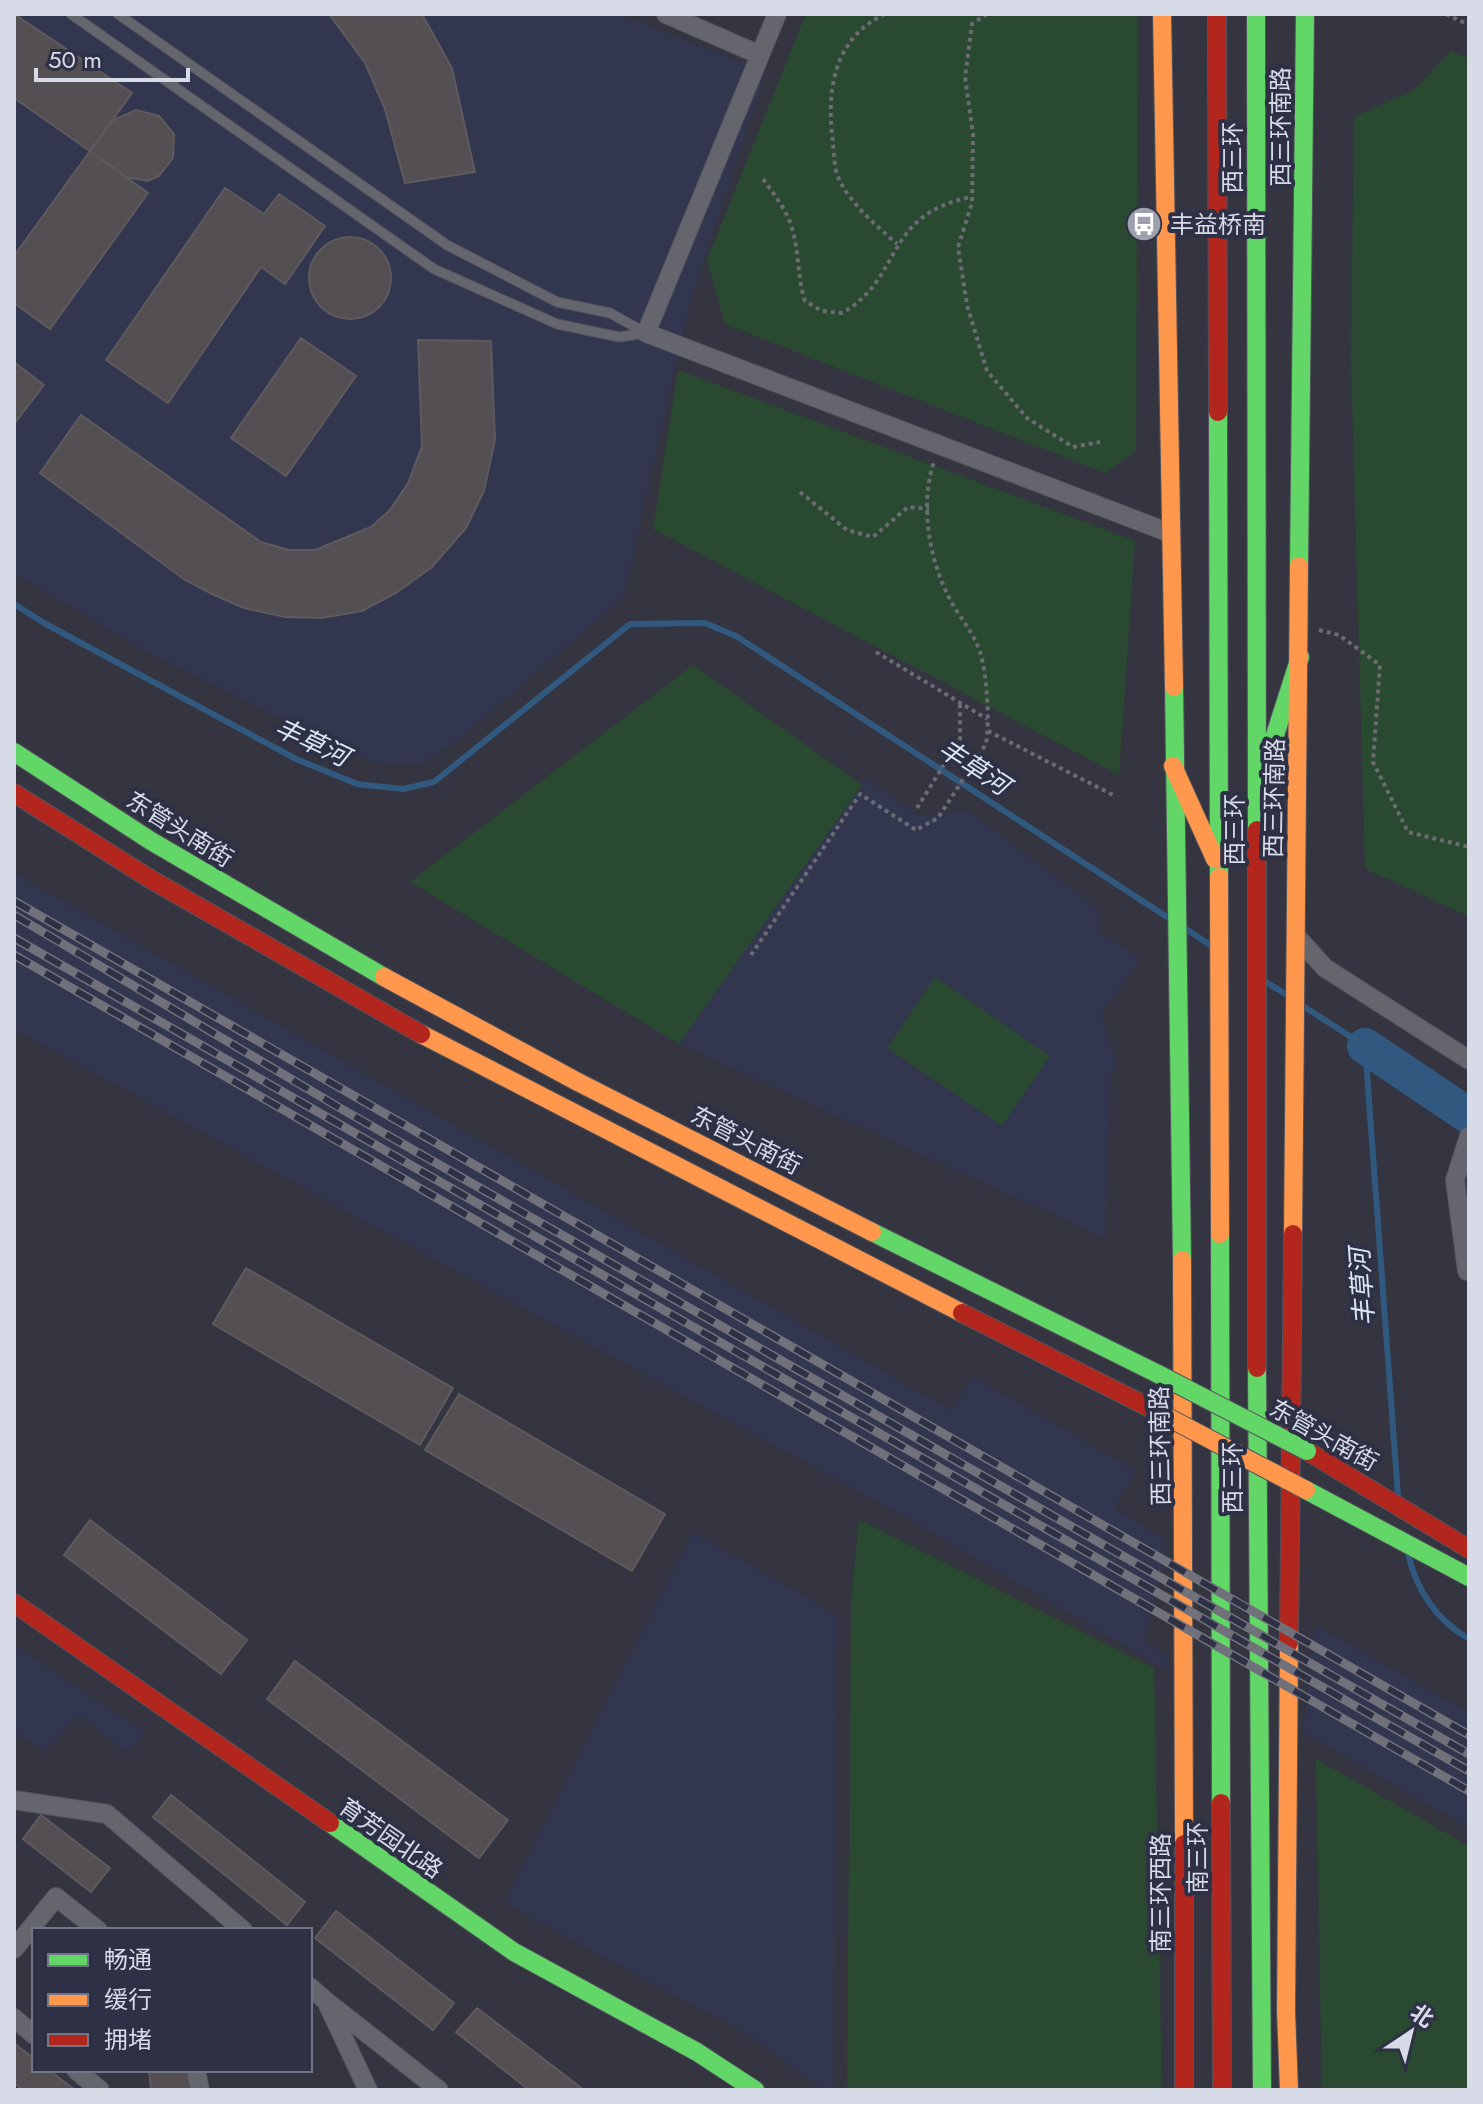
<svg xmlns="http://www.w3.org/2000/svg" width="1483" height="2104" viewBox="0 0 1483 2104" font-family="Jost,'Noto Sans SC',sans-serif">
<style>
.built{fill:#32364f}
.green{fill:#294930}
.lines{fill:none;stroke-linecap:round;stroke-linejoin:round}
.stream{stroke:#315980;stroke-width:6}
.river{stroke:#315980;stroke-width:36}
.building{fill:#534f53;stroke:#5e5a5e;stroke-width:2}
.lane-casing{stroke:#52535d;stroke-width:11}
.street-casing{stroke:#52535d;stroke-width:20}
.fast-casing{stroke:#52535d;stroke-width:20}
.slow-casing{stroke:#52535d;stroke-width:20}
.jam-casing{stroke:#52535d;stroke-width:20}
.path{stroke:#6a6b73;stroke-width:4;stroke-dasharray:4 4;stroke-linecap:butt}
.lane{stroke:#64656d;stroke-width:9}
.street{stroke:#64656d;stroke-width:18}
.fast{stroke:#63d668;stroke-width:18}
.slow{stroke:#ff974d;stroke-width:18}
.jam{stroke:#b3261e;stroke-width:18}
.rail-casing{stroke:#70717a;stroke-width:9}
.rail{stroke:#2e3146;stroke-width:6;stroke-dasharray:18;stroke-linecap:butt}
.fast-bridge-casing{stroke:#52535d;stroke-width:20;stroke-linecap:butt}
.slow-bridge-casing{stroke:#52535d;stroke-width:20;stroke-linecap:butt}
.fast-bridge{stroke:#63d668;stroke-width:18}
.slow-bridge{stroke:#ff974d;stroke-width:18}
.labels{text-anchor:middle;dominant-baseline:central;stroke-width:8;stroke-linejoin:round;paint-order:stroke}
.street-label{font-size:24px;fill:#d7dae7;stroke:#2e3146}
.poi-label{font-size:24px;fill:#d7dae7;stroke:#2e3146;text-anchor:start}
.water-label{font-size:26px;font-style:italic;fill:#d9e6f3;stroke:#2e3146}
</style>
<rect width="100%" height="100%" fill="#343540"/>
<path class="built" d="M 14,14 L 619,14 L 766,72 L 688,309 L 624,597 L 458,740 L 422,763 L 389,765 L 361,758 L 142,649 L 14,573 Z
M 863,777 L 920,816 L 968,810 L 1101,911 L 1099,932 L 1141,959 L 1101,1013 L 1117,1064 L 1111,1072 L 1105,1238 L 679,1044 L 862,785 Z
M 14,873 L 952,1411 L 972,1376 L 1136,1471 L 1114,1509 L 1167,1540 L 1145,1641 L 1168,1656 L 1166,1670 L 907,1518 L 14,1029 Z
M 693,1532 L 837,1615 L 833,2090 L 824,2090 L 750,2036 L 504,1903 Z
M 1315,1625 L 1469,1713 L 1469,1828 L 1303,1732 Z
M 14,1645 L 146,1734 L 126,1751 L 78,1715 L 45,1752 L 14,1731 Z"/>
<path class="green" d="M 806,14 L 1138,14 L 1136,451 L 1105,473 L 725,324 L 707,260 Z
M 1451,51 L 1469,58 L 1469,916 L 1365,869 L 1351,358 L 1354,117 L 1414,90 Z
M 678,370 L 1135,541 L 1119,775 L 653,529 Z
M 693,665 L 862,785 L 679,1044 L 410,882 Z
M 935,977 L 1050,1056 L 1002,1126 L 887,1048 Z
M 859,1520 L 1154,1668 L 1162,2090 L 847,2090 L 851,1602 Z
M 1316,1759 L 1469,1846 L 1469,2090 L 1322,2090 Z"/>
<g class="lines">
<path class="stream" d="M 14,604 L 44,623 L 296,759 L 357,784 L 403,789 L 434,782 L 630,624 L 705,623 L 736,636 L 1170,919
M 1186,929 L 1210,945
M 1266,982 L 1287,995
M 1303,1006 L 1365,1046 L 1398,1496
M 1408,1554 C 1417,1591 1436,1620 1469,1639"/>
<path class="river" d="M 1365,1046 L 1469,1116"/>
</g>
<path class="building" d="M 14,14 L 132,93 L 90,151 L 14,98 Z
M 329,14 L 422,14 L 452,68 L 475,172 L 405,183 L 385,109 L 365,63 Z
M 136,110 L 159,116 L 174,134 L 173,158 L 159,176 L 148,181 L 126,177 L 90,151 L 113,120 Z
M 90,151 L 148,193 L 50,329 L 14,303 L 14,256 Z
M 225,188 L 264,214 L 279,194 L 325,226 L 285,284 L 261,267 L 168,403 L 106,360 Z
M309 278a41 41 0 1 1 82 0a41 41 0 1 1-82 0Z
M 301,338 L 356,376 L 286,476 L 231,438 Z
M 418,340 L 491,341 L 495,440 L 484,491 L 466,528 L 432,567 L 396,593 L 362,611 L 322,618 L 285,617 L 244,608 L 214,595 L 185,580 L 40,473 L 81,415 L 261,542 L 289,550 L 315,550 L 371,527 L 390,510 L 408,483 L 422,446 Z
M 14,362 L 44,385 L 14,424 Z
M 246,1268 L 453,1388 L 420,1445 L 213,1324 Z
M 459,1394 L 665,1514 L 632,1571 L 425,1450 Z
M 90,1520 L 247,1640 L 221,1674 L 64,1555 Z
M 295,1661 L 508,1820 L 479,1858 L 267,1699 Z
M 171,1795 L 305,1902 L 287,1925 L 153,1817 Z
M 41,1815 L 110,1868 L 91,1892 L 23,1839 Z
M 336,1911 L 454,2003 L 433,2030 L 315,1938 Z
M 477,2008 L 584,2090 L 529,2090 L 456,2032 Z
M 14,2043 L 34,2059 L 34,2070 L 49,2070 L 75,2090 L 23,2090 L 14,2083 Z
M 149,2070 L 192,2070 L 195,2090 L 151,2090 Z"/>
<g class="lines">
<defs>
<path id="lane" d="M 71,14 L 434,269 L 557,324 L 619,337 L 646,333
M 118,14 L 447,245 L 557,302 L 610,313 L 646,333"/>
<path id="street" d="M 666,14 L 760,55
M 777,14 L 646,333 L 1170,533
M 1297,937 L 1325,968 L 1469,1060
M 1467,1271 L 1455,1180 L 1469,1136
M 14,1800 L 107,1814 L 243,1930
M 14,1949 L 56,1897 L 98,1930
M 310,1987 L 326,2001
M 14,2018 L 34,2035
M 76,2070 L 100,2090
M 196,2070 L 200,2090
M 368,2090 L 326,2001 L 439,2090"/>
<path id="fast" d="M 1256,14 L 1257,830
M 1218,412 L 1219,877
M 1299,566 L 1305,14
M 1174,687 L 1182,1260
M 14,752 L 151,841 L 384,977
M 1268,757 L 1300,657
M 872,1232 L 1158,1374
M 1220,1234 L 1221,1803
M 1257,1368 L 1262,2090
M 1306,1490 L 1469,1577
M 330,1823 L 514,1952 L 697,2052 L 755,2090"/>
<path id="slow" d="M 1162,14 L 1174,687
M 1173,766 L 1215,859
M 1219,877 L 1220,1234
M 384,977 L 576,1081 L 872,1232
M 421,1034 L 962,1313
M 1293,1234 L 1299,566
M 1182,1260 L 1184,1844
M 1289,1643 L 1286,2011 L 1289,2090"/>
<path id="jam" d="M 1217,14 L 1218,412
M 14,793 L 152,880 L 421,1034
M 1257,830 L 1257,1368
M 962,1313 L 1158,1412
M 1307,1451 L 1469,1549
M 14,1603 L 330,1823
M 1289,1643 L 1293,1234
M 1221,1803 L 1222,2090
M 1184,2090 L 1184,1844"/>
</defs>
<use href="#lane" class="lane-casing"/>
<use href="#street" class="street-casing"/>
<use href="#fast" class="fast-casing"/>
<use href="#slow" class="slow-casing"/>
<use href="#jam" class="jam-casing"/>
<path class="path" d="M 885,14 C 833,38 826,92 833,143 C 834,154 834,169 839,179 C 852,206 876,225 897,244
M 987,14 L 972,24 L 965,77 L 973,134 L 972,203 L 958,247 L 967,305 L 987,371 L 1027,418 L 1073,447 L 1100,442
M 1446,14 L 1469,25
M 763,179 C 776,197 790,214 794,236 C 799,258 798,279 805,301 L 822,311 L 842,313 C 904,278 882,215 971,197
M 800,492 L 847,530 L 873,537 L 908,507 L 929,509
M 1319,630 L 1339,635 L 1380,665 L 1373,762 L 1408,832 L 1469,847
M 876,652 L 987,719
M 988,731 L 1115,796
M 917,808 L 960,739 L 960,704
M 751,955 L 860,794 L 916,830 L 938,818 L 986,744 C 990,722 987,674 980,652 C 975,636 965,624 956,610 C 931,570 918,508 934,462"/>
<use href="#lane" class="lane"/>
<use href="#street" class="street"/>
<use href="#fast" class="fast"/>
<use href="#slow" class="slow"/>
<use href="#jam" class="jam"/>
<defs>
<path id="rail" d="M 14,901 L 1469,1735
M 14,915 L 340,1108 L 1469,1754
M 14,938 L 1469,1771
M 14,955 L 1469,1791"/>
</defs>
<use href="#rail" class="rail-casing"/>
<use href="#rail" class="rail"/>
<defs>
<path id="fast-bridge" d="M 1158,1374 L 1307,1451"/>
<path id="slow-bridge" d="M 1158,1412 L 1306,1490"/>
</defs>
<use href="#fast-bridge" class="fast-bridge-casing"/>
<use href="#slow-bridge" class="slow-bridge-casing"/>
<use href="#fast-bridge" class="fast-bridge"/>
<use href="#slow-bridge" class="slow-bridge"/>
</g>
<defs>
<symbol id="bus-disc" viewBox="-11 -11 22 22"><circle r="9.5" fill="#9ea0ad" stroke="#2e3146"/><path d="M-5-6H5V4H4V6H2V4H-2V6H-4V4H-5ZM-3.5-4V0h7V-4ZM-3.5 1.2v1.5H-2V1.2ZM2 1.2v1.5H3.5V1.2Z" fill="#fff"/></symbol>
</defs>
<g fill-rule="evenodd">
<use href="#bus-disc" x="1124" y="204" width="40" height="40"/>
</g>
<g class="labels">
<g class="street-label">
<text transform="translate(1280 127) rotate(-90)">西三环南路</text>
<text transform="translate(1232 158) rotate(-90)">西三环</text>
<text transform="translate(1274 798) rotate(-89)">西三环南路</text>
<text transform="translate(180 829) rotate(32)">东管头南街</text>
<text transform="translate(1234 830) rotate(-90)">西三环</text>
<text transform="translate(746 1140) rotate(27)">东管头南街</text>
<text transform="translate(1324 1435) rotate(29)">东管头南街</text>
<text transform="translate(1160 1446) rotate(-91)">西三环南路</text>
<text transform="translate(1232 1478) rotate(-90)">西三环</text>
<text transform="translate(391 1838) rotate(35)">育芳园北路</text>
<text transform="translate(1197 1858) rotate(-90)">南三环</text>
<text transform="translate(1160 1893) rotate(-90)">南三环西路</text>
</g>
<g class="poi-label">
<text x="1170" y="224">丰益桥南</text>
</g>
<g class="water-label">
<text transform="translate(312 742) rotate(25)">丰草河</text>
<text transform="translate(974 767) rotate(33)">丰草河</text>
<text transform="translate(1362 1287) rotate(-94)">丰草河</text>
</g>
</g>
<rect width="1483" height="2104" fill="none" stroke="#d7dae7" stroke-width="32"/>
<rect x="32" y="1928" width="280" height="144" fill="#2e3146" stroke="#727586" stroke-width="2"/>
<rect x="48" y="1954" width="40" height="12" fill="#63d668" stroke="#727586" stroke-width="2"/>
<text x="104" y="1968" font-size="24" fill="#d7dae7">畅通</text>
<rect x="48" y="1994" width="40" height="12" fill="#ff974d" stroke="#727586" stroke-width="2"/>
<text x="104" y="2008" font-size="24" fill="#d7dae7">缓行</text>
<rect x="48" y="2034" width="40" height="12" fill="#b3261e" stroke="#727586" stroke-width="2"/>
<text x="104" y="2048" font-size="24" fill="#d7dae7">拥堵</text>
<g transform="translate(1411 2032) rotate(35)" stroke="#2e3146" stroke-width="6" paint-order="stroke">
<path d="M0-6L14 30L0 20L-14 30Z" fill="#d7dae7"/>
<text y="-12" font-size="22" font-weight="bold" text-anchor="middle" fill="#d7dae7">北</text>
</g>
<path d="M36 68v12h152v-12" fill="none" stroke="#d7dae7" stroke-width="4"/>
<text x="48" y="68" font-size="24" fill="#d7dae7" stroke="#2e3146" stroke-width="6" paint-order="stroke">50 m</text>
</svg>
